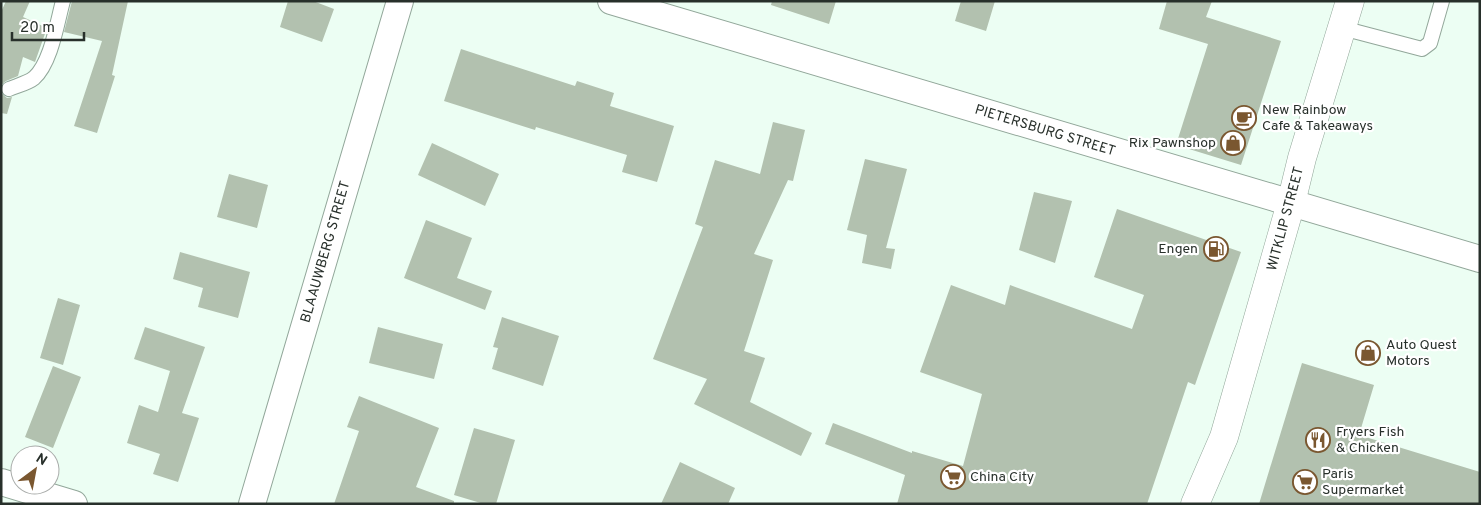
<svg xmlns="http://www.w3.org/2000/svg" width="1481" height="505" viewBox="0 0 1481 505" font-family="Overpass,sans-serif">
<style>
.building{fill:#b2c1af}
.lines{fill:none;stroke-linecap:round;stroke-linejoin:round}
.lane-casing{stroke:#92a79a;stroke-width:16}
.street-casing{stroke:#92a79a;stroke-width:28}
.secondary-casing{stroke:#92a79a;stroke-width:29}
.lane{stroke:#fff;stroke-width:14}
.street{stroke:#fff;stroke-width:26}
.secondary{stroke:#fff;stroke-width:28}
.labels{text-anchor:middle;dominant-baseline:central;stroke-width:4.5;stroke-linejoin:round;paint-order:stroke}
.poi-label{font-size:14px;fill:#28302b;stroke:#fff;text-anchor:start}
.street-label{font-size:14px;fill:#28302b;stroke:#fff}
</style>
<rect width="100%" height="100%" fill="#ecfef3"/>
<path class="building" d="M 6,1 L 30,1 L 23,17 L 47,28 L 35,62 L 23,57 L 18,76 L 6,81 L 1,85 L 1,12 Z
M 72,1 L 128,1 L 112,75 L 115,76 L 97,133 L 74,126 L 102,41 L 64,32 Z
M 288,1 L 313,1 L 334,9 L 322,42 L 280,27 Z
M 772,1 L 836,1 L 829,24 L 771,5 Z
M 961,1 L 995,1 L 986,31 L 955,21 Z
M 1167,1 L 1212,1 L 1206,17 L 1281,41 L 1241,165 L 1176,145 L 1208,44 L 1159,29 Z
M 461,49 L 575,86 L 577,81 L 614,93 L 610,106 L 674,126 L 657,182 L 622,172 L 627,155 L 536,127 L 535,130 L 444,101 Z
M 1,93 L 7,98 L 12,97 L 7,114 L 1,113 Z
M 773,122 L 805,130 L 793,181 L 788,180 L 754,254 L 773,260 L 744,351 L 765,358 L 750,402 L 812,433 L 801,456 L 694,404 L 707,379 L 653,359 L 703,227 L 695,224 L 715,160 L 760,174 Z
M 432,143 L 499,174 L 485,206 L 418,175 Z
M 865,159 L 907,169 L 886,248 L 895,249 L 891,269 L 862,263 L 867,235 L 847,230 Z
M 229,174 L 268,185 L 257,228 L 217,217 Z
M 1034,192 L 1072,201 L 1055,263 L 1019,250 Z
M 1117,209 L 1241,252 L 1195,385 L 1188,382 L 1147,504 L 897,504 L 905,475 L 825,444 L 833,423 L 912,453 L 912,451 L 963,466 L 982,394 L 920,372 L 951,285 L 1005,305 L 1010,285 L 1132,329 L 1144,295 L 1094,277 Z
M 426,220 L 472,238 L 457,278 L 492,291 L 485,310 L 404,278 Z
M 180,252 L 250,272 L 238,318 L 198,307 L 203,288 L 173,279 Z
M 58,298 L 80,305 L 63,365 L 40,358 Z
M 502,317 L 559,336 L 543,386 L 492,369 L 498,348 L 493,347 Z
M 145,327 L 205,347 L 182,413 L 199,418 L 178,482 L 153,474 L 160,454 L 127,443 L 139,405 L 158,412 L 170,371 L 134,359 Z
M 378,327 L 443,344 L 434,379 L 369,363 Z
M 1302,363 L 1374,385 L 1359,435 L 1480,472 L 1480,504 L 1259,504 Z
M 53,366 L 81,377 L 53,448 L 25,437 Z
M 359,396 L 439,428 L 416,487 L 454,501 L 454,504 L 334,504 L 359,431 L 347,427 Z
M 474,428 L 515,440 L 496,504 L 484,504 L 454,495 Z
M 680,462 L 735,488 L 728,504 L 661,504 Z"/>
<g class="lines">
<defs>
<path id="lane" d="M 1342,28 L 1422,49 L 1430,43 L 1442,1
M 9,89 C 16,86 28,83 34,78 C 51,63 57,23 63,1"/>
<path id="street" d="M 611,1 L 1480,259
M 1,482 L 74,504
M 252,504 L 400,1"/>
<path id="secondary" d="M 1195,504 L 1224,437 L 1291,203 L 1302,158 L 1350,1"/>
</defs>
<use href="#lane" class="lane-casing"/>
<use href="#street" class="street-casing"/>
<use href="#secondary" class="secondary-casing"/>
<use href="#lane" class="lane"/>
<use href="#street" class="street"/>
<use href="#secondary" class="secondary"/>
</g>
<defs>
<symbol id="cafe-ring" viewBox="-11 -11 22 22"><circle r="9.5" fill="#fff" stroke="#7a5730" stroke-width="1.5"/><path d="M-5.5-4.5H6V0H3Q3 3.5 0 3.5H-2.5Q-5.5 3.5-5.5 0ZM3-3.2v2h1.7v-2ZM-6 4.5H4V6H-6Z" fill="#7a5730"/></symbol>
<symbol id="shop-ring" viewBox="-11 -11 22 22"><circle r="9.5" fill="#fff" stroke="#7a5730" stroke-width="1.5"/><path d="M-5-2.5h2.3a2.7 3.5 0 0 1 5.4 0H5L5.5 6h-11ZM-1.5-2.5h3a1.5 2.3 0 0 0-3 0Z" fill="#7a5730"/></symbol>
<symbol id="fuel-ring" viewBox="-11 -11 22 22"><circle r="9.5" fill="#fff" stroke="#7a5730" stroke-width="1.5"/><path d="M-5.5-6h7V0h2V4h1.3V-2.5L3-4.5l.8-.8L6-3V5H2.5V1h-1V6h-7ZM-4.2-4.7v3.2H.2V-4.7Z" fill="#7a5730"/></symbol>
<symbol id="restaurant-ring" viewBox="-11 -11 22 22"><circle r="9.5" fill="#fff" stroke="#7a5730" stroke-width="1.5"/><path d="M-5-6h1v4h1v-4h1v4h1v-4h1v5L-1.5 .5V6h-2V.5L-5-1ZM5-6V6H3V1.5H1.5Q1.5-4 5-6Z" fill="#7a5730"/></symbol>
<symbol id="supermarket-ring" viewBox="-11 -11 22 22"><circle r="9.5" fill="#fff" stroke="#7a5730" stroke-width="1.5"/><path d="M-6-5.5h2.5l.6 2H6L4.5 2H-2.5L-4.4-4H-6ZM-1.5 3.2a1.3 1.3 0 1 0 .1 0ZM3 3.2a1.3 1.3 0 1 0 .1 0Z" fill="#7a5730"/></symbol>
</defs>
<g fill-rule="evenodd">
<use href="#cafe-ring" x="1230" y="104" width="28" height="28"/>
<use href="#shop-ring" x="1219" y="129" width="28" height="28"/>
<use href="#fuel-ring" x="1202" y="235" width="28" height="28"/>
<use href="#shop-ring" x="1354" y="339" width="28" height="28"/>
<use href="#restaurant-ring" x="1304" y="426" width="28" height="28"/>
<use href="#supermarket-ring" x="939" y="463" width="28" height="28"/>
<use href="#supermarket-ring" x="1291" y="468" width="28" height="28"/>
</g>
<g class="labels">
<g class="poi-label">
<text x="1262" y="110">New Rainbow<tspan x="1262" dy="16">Cafe &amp; Takeaways</tspan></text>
<text x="1216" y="143" text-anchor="end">Rix Pawnshop</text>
<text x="1198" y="249" text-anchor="end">Engen</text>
<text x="1386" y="345">Auto Quest<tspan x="1386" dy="16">Motors</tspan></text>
<text x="1336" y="432">Fryers Fish<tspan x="1336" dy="16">&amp; Chicken</tspan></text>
<text x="1322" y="474">Paris<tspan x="1322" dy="16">Supermarket</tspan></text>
<text x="970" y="477">China City</text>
</g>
<g class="street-label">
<text transform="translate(1045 131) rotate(17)">PIETERSBURG STREET</text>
<text transform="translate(1286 219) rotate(-75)">WITKLIP STREET</text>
<text transform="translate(326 252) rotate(-74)">BLAAUWBERG STREET</text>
</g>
</g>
<rect width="1481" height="505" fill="none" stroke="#28302b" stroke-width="5"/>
<g transform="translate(35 470) rotate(32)"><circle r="24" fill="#ffffff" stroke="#a9acaa"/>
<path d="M0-4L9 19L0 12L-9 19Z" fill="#7a5730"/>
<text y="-8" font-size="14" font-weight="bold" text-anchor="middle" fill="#28302b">N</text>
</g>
<path d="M12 32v8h72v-8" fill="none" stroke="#28302b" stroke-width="2.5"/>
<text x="20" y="32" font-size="15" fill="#28302b" stroke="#ffffff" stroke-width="4" paint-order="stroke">20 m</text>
</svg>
